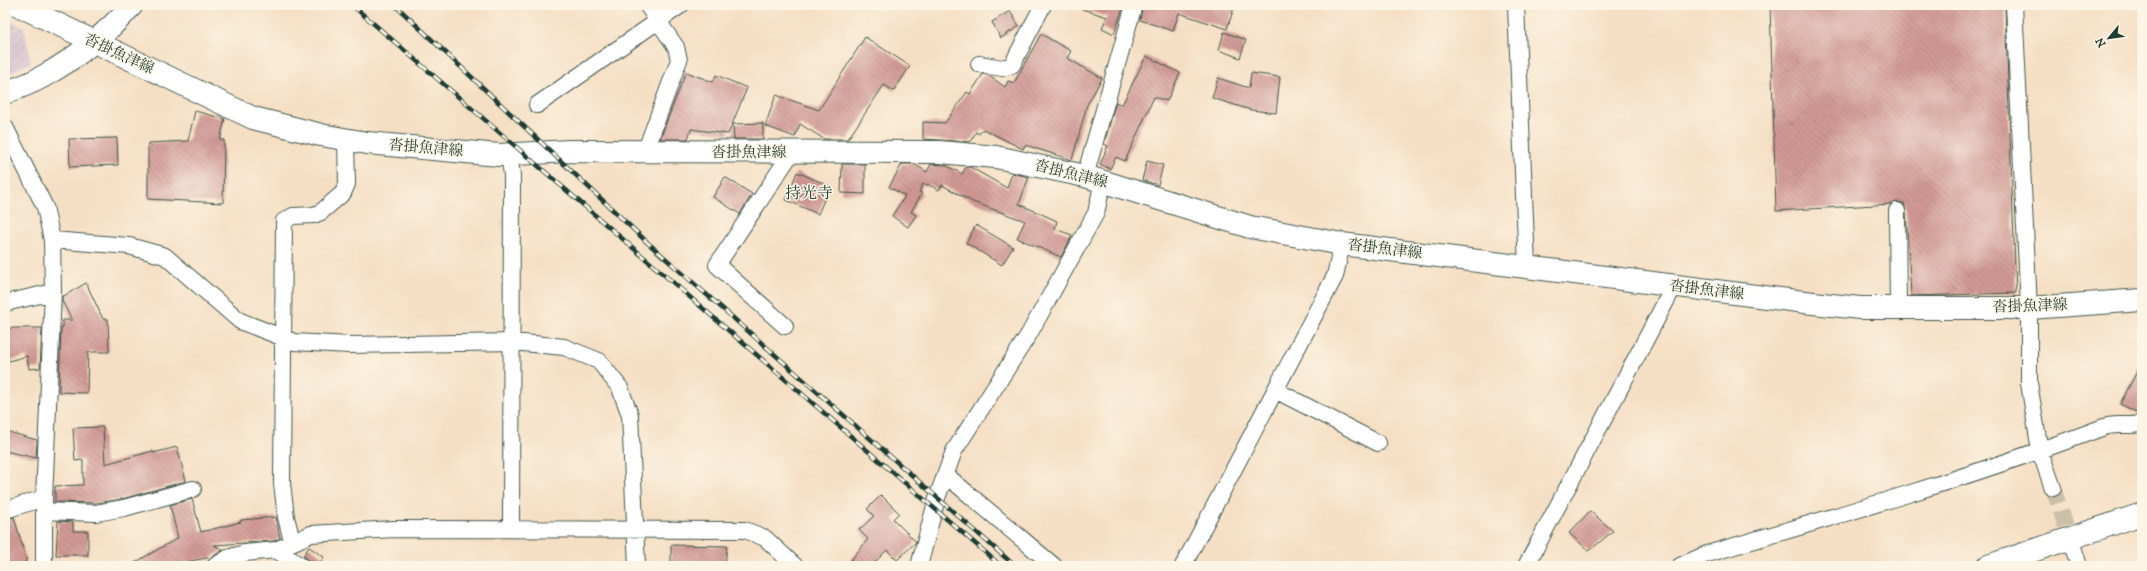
<svg xmlns="http://www.w3.org/2000/svg" width="2147" height="571" viewBox="0 0 2147 571" font-family="'IM FELL DW Pica','Noto Serif JP',serif">
<style>
.industrial{fill:url(#industrial-furrows)}
.building{fill:url(#building-back-hatch)}
.lines{fill:none;stroke-linecap:round;stroke-linejoin:round}
.minor-tunnel{stroke:#cabfa7;stroke-width:16;stroke-dasharray:16 8;stroke-linecap:butt}
.minor-casing{stroke:#3f554a;stroke-width:18}
.secondary-casing{stroke:#3f554a;stroke-width:24}
.trunk-casing{stroke:#3f554a;stroke-width:24}
.minor{stroke:#fff;stroke-width:16}
.secondary{stroke:#fff;stroke-width:22}
.trunk{stroke:#fff;stroke-width:22}
.rail-casing{stroke:#1f3d34;stroke-width:4.5}
.rail{stroke:#fcf5e5;stroke-width:3;stroke-dasharray:9;stroke-linecap:butt}
.labels{text-anchor:middle;dominant-baseline:central;stroke-width:3;stroke-linejoin:round;paint-order:stroke}
.street-label{font-size:15px;fill:#1f3d34;stroke:#fcf5e5}
.neighbourhood-label{font-size:16px;fill:#1f3d34;stroke:#fcf5e5}
</style>
<defs>
<pattern id="industrial-furrows" width="10" height="10" patternUnits="userSpaceOnUse"><rect width="10" height="10" fill="#d1bdcc"/><path d="M-1 1l2-2M0 10L10 0M9 11l2-2" fill="none" stroke="#b3a3b0"/></pattern>
<pattern id="building-back-hatch" width="6" height="6" patternUnits="userSpaceOnUse"><rect width="6" height="6" fill="#d29994"/><path d="M-1 5l2 2M0 0l6 6M5-1l2 2" fill="none" stroke="#aa7e7a"/></pattern>
</defs>
<rect width="100%" height="100%" fill="#fcf5e5"/>
<filter id="ink" filterUnits="userSpaceOnUse"><feTurbulence type="fractalNoise" baseFrequency=".025" numOctaves="2"/><feDisplacementMap in="SourceGraphic" scale="8" xChannelSelector="R" yChannelSelector="G"/><feConvolveMatrix kernelMatrix="1 2 1 2 8 2 1 2 1" color-interpolation-filters="sRGB"/></filter>
<filter id="wash" filterUnits="userSpaceOnUse"><feTurbulence type="fractalNoise" baseFrequency=".012" numOctaves="4" result="noise"/><feDisplacementMap in="SourceGraphic" scale="16" xChannelSelector="R" yChannelSelector="G"/><feGaussianBlur stdDeviation="0.9" result="paint"/><feColorMatrix in="noise" values="0 0 0 0 0 0 0 0 0 0 0 0 0 0 0 0 0 1.4 0 .05"/><feComposite in="paint" operator="in"/></filter>
<g filter="url(#wash)">
<rect width="100%" height="100%" fill="#f5dfc4"/>
<path class="industrial" d="M 5,18 L 24,28 L 31,62 L 5,76 Z"/>
<g id="blocks">
<path class="building" d="M 1079,5 L 1124,5 L 1114,34 L 1102,28 L 1107,17 L 1079,8 Z
M 1143,5 L 1235,5 L 1227,29 L 1179,13 L 1173,31 L 1140,20 Z
M 1770,5 L 2005,5 L 2016,293 L 1911,296 L 1906,211 L 1904,203 L 1897,202 L 1891,204 L 1776,211 Z
M 1010,11 L 1019,26 L 1001,38 L 992,22 Z
M 1224,32 L 1246,40 L 1240,58 L 1219,50 Z
M 1041,34 L 1071,51 L 1067,58 L 1102,78 L 1087,105 L 1072,160 L 1025,145 L 1023,149 L 983,129 L 979,134 L 976,132 L 970,142 L 923,139 L 923,122 L 945,123 L 967,92 L 970,94 L 983,74 L 988,75 L 1005,87 L 1008,81 L 1014,83 Z
M 865,37 L 910,66 L 894,91 L 884,85 L 848,139 L 824,139 L 800,124 L 795,137 L 765,126 L 776,95 L 819,110 Z
M 1146,56 L 1180,73 L 1167,101 L 1154,97 L 1125,161 L 1116,157 L 1110,169 L 1100,164 L 1108,146 L 1104,144 L 1116,102 L 1122,105 Z
M 686,72 L 713,82 L 716,75 L 747,88 L 728,134 L 691,129 L 688,139 L 660,139 Z
M 1251,73 L 1280,77 L 1276,113 L 1251,110 L 1212,98 L 1218,78 L 1249,88 Z
M 195,111 L 225,119 L 220,140 L 224,140 L 223,203 L 148,199 L 148,143 L 188,141 Z
M 763,123 L 763,139 L 734,139 L 733,124 Z
M 117,138 L 118,165 L 70,167 L 69,139 Z
M 1147,161 L 1163,165 L 1158,185 L 1142,180 Z
M 842,164 L 865,164 L 865,194 L 841,193 Z
M 902,164 L 914,164 L 927,172 L 931,164 L 946,165 L 962,174 L 966,167 L 970,167 L 1007,188 L 1012,173 L 1029,177 L 1019,204 L 1057,221 L 1055,229 L 1072,235 L 1069,242 L 1061,257 L 1017,238 L 1025,221 L 973,202 L 942,185 L 939,190 L 927,184 L 926,186 L 923,184 L 919,192 L 922,193 L 911,212 L 916,215 L 908,227 L 892,216 L 905,196 L 889,187 Z
M 797,172 L 830,186 L 818,214 L 786,200 Z
M 725,177 L 752,194 L 740,214 L 713,197 Z
M 976,225 L 1013,247 L 1002,265 L 966,243 Z
M 86,283 L 103,319 L 108,319 L 109,352 L 88,352 L 87,393 L 59,392 L 61,327 L 63,327 L 63,320 L 72,320 L 62,301 L 62,297 Z
M 5,328 L 42,328 L 40,368 L 29,369 L 27,356 L 5,362 Z
M 2142,362 L 2142,414 L 2140,414 L 2120,404 Z
M 103,427 L 105,464 L 153,451 L 153,453 L 177,447 L 186,481 L 122,499 L 98,503 L 55,502 L 55,486 L 83,485 L 83,460 L 75,461 L 73,428 Z
M 5,431 L 37,440 L 36,458 L 5,451 Z
M 881,495 L 899,513 L 893,519 L 916,542 L 897,560 L 887,550 L 871,566 L 846,566 L 868,539 L 859,530 L 874,516 L 867,509 Z
M 192,499 L 201,532 L 241,522 L 241,520 L 276,517 L 280,538 L 274,541 L 214,545 L 223,550 L 212,557 L 185,562 L 187,566 L 129,566 L 178,538 L 170,505 Z
M 1590,511 L 1613,531 L 1589,551 L 1569,533 Z
M 14,517 L 26,559 L 25,566 L 5,566 L 5,519 Z
M 58,521 L 73,522 L 73,531 L 88,531 L 88,555 L 56,555 Z
M 671,545 L 727,546 L 725,566 L 671,566 Z
M 309,547 L 324,557 L 318,566 L 303,556 Z"/>
</g>
</g>
<g filter="url(#ink)">
<use href="#blocks" fill-opacity="0" stroke="#3f554a" stroke-width="1"/>
<g class="lines">
<path class="minor-tunnel" d="M 2053,488 L 2073,547"/>
<defs>
<path id="minor" d="M 1516,5 L 1527,267
M 2014,5 L 2029,308 L 2029,383 L 2040,451 L 2053,488
M 979,64 L 1002,68 L 1012,65 L 1043,5
M 537,105 L 681,5
M 5,127 L 45,207 L 52,240 L 53,292 L 44,498 L 44,566
M 645,152 L 679,60 L 676,47 L 647,5
M 509,155 L 512,175 L 511,529
M 1085,176 L 1134,5
M 1897,211 L 1898,308
M 52,240 L 129,246 L 165,256 L 240,321 L 294,342 L 350,345 L 513,342 L 564,347 L 599,361 L 620,388 L 630,415 L 637,566
M 5,303 L 53,292
M 785,326 L 717,265 L 792,152
M 1275,390 L 1378,443
M 947,476 L 1054,566
M 5,510 L 44,498
M 44,511 L 96,513 L 124,508 L 193,489
M 292,541 L 286,517 L 282,483 L 284,221 L 293,216 L 314,215 L 321,212 L 343,193 L 347,184 L 346,139
M 2073,547 L 2079,566
M 276,550 L 301,566
M 215,566 L 228,558 L 245,553 L 276,550 L 311,534 L 394,529 L 745,530 L 765,538 L 795,566
M 919,566 L 937,498 L 954,451 L 1029,334 L 1096,213 L 1103,181
M 1183,566 L 1335,276 L 1342,244
M 1526,566 L 1674,286
M 1680,566 L 1707,554 C 1841,515 1974,476 2104,427 C 2117,422 2129,428 2142,423"/>
<path id="secondary" d="M 18,5 L 253,118 L 321,135 L 367,143 L 499,155 L 569,151 L 940,152 L 996,157 L 1085,176 L 1250,227 L 1342,244 L 1813,303 L 1860,308 L 2029,308 L 2142,300
M 5,93 C 17,88 30,84 42,77 C 75,59 107,33 132,5"/>
<path id="trunk" d="M 1988,566 L 2142,514"/>
</defs>
<use href="#minor" class="minor-casing"/>
<use href="#secondary" class="secondary-casing"/>
<use href="#trunk" class="trunk-casing"/>
<use href="#minor" class="minor"/>
<use href="#secondary" class="secondary"/>
<use href="#trunk" class="trunk"/>
<defs>
<path id="rail" d="M 352,5 L 1001,566
M 395,5 L 648,243 L 1015,566"/>
</defs>
<use href="#rail" class="rail-casing"/>
<use href="#rail" class="rail"/>
</g>
</g>
<g class="labels">
<g class="street-label">
<text transform="translate(119 54) rotate(25)">沓掛魚津線</text>
<text transform="translate(426 148) rotate(5)">沓掛魚津線</text>
<text x="749" y="152">沓掛魚津線</text>
<text transform="translate(1071 174) rotate(14)">沓掛魚津線</text>
<text transform="translate(1385 249) rotate(7)">沓掛魚津線</text>
<text transform="translate(1707 290) rotate(7)">沓掛魚津線</text>
<text transform="translate(2030 306) rotate(-2)">沓掛魚津線</text>
</g>
<g class="neighbourhood-label">
<text x="809" y="193">持光寺</text>
</g>
</g>
<rect width="2147" height="571" fill="none" stroke="#fcf5e5" stroke-width="20"/>
<g transform="translate(2109 38) rotate(241)" stroke="#fcf5e5" stroke-width="3" paint-order="stroke">
<path d="M0-3L7 15L0 10L-7 15Z" fill="#1f3d34"/>
<text y="-6" font-size="11" font-weight="bold" text-anchor="middle" fill="#1f3d34">N</text>
</g>
</svg>
